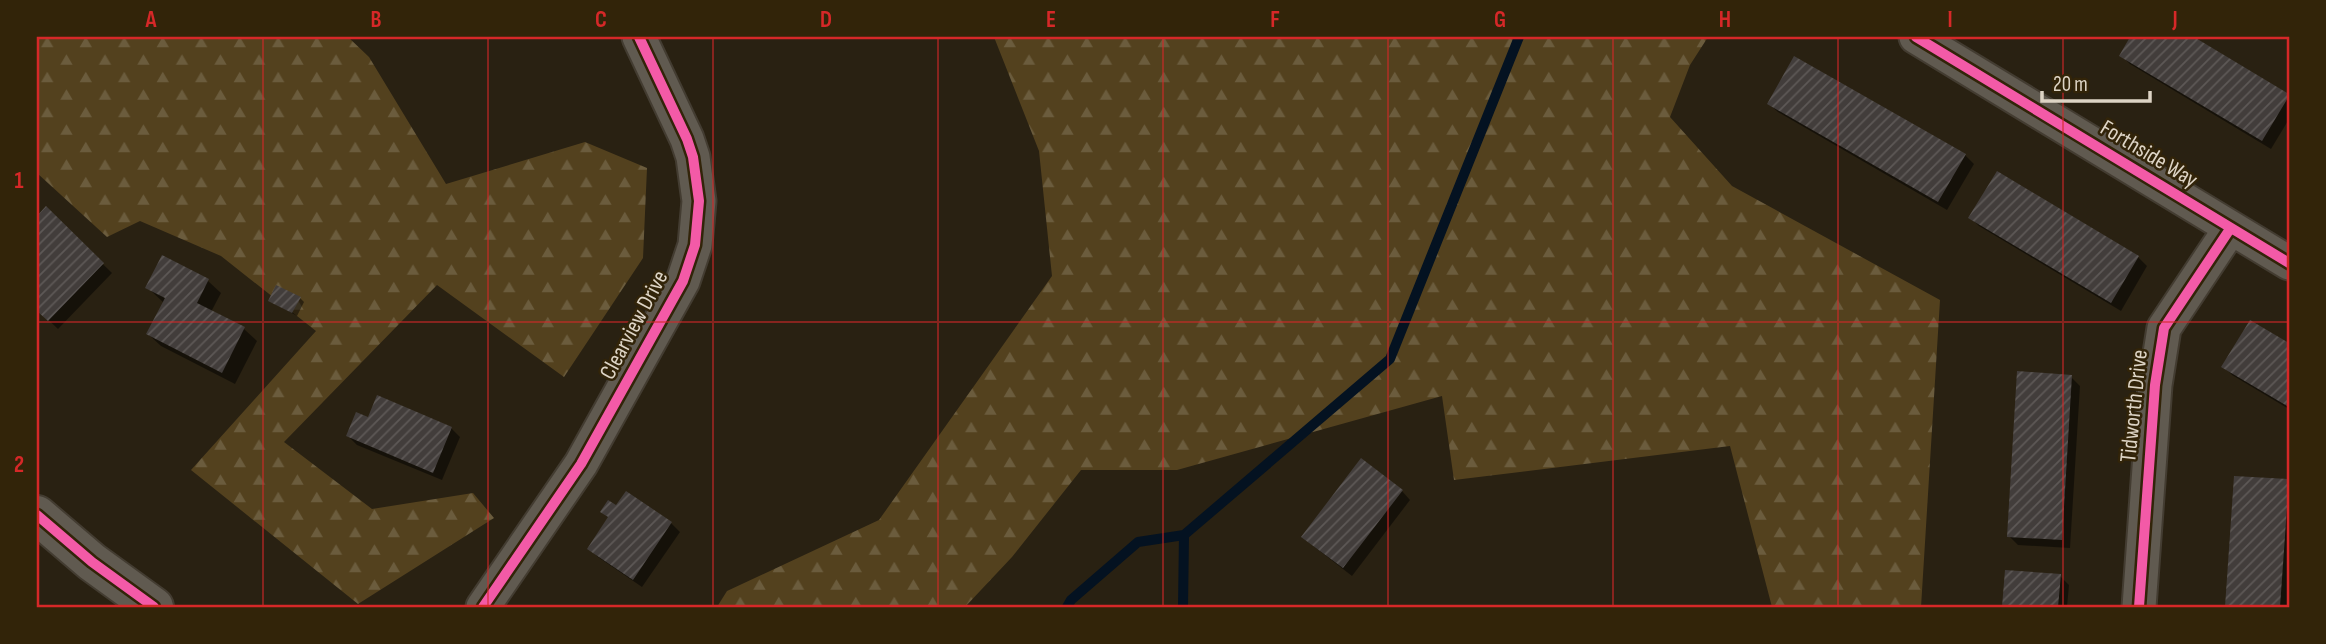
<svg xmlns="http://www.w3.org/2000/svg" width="2326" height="644" viewBox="0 0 2326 644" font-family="'Sofia Sans Condensed',sans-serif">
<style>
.forest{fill:url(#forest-firs)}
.shadow{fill:#0007}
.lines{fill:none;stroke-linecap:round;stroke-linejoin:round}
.stream{stroke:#041221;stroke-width:10}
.building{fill:url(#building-hatch)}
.minor-casing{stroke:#433c31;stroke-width:37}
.tertiary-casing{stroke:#433c31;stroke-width:42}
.minor{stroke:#605a50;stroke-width:33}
.tertiary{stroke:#605a50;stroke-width:38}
.cycleway-casing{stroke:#322409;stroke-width:15}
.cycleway{stroke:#f35aa7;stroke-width:10}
.grid{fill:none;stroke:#d62828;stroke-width:2;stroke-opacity:0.55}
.labels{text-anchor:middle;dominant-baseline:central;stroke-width:5;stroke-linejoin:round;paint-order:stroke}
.street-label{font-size:23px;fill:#ddd4c5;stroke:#322409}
.neatline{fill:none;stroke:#d62828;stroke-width:2.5}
.grid-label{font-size:23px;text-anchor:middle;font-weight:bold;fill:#d62828}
</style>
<defs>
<pattern id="forest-firs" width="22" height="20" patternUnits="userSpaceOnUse" patternTransform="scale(1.75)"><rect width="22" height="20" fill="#53411e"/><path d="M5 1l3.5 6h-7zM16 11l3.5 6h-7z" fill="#6b5c3d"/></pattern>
<pattern id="building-hatch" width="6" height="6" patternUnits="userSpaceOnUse" patternTransform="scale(1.75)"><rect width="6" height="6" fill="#423d3b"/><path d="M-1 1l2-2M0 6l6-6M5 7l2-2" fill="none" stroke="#5d5856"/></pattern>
</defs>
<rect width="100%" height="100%" fill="#292112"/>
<path class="forest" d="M 37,37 L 348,37 L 369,57 L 446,184 L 585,142 L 647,168 L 643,258 L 564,377 L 437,285 L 284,442 L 372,509 L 473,493 L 494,518 L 358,604 L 191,470 L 316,331 L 221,256 L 140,221 L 107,237 L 37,173 Z
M 994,37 L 1708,37 L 1690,65 L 1670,117 L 1732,186 L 1940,300 L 1921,607 L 1772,607 L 1730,446 L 1454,480 L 1442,396 L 1177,470 L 1081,470 L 1012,557 L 965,607 L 717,607 L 727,591 L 879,520 L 1052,276 L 1039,151 Z"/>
<path class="shadow" d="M 2132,37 L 2191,37 L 2289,96 L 2289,119 L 2271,149 L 2130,64 L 2121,55 Z
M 1769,104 L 1965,155 L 1974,164 L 1947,210 L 1778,112 Z
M 1998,173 L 2138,257 L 2147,266 L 2121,311 L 1979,226 L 1970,217 Z
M 46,209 L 112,273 L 58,329 L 37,309 L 37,218 Z
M 163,257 L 208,281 L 221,293 L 211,312 L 244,329 L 257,341 L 235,384 L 161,346 L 148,334 L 164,303 L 148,288 Z
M 300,298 L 304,302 L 297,316 L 271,301 Z
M 2250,322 L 2289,345 L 2289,409 L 2232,375 L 2224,366 Z
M 2071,377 L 2080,386 L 2070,548 L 2018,545 L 2009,536 Z
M 369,419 L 451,428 L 460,437 L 442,480 L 357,445 L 348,436 Z
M 2236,478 L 2289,482 L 2289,607 L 2227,607 Z
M 1402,491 L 1410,500 L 1352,576 L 1312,545 Z
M 603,512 L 671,523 L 680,532 L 642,587 L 598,557 L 589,548 L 609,519 Z
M 2007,572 L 2060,576 L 2069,585 L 2067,607 L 2004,607 Z"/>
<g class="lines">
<path class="stream" d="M 1067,607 L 1071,600 L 1138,542 L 1184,535 L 1390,359 L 1519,37
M 1183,607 L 1184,535"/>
</g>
<path class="building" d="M 2130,37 L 2194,37 L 2289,94 L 2289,96 L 2262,141 L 2119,56 Z
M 1794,56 L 1966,154 L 1938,202 L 1767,104 Z
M 1997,171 L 2139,256 L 2111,303 L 1968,218 Z
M 46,206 L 104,263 L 48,321 L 37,311 L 37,216 Z
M 162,255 L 209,279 L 197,303 L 245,327 L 222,373 L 146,334 L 165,298 L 145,288 Z
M 276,285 L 301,297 L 292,313 L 268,301 Z
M 2250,320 L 2289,343 L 2289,407 L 2221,367 Z
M 2017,371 L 2072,375 L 2062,540 L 2007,537 Z
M 377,395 L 452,427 L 433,473 L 346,436 L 356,412 L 368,417 Z
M 1361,458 L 1403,490 L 1343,568 L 1301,537 Z
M 2234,476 L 2289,479 L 2280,607 L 2225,607 Z
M 626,491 L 672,522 L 633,580 L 587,549 L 608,517 L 600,512 L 608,500 L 616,505 Z
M 2005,570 L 2061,574 L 2058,607 L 2002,607 Z"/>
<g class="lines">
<defs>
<path id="minor" d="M 1916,37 L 2289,263
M 483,607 L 581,464 L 683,281 L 695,245 L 699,201 L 693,157 L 687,139 L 639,37
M 2139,607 L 2155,385 L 2164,328 L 2230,229"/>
<path id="tertiary" d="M 37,515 L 92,562 L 154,607"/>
</defs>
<use href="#minor" class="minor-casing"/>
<use href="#tertiary" class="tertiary-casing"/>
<use href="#minor" class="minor"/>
<use href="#tertiary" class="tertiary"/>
<defs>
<path id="cycleway" d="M 1916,37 L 2289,263
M 37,515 L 92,562 L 154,607
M 483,607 L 581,464 L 683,281 L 695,245 L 699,201 L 693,157 L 687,139 L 639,37
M 2139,607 L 2155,385 L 2164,328 L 2230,229"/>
</defs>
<use href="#cycleway" class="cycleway-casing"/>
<use href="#cycleway" class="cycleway"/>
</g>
<path class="grid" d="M 263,37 L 263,607M 488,37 L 488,607M 713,37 L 713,607M 938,37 L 938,607M 1163,37 L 1163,607M 1388,37 L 1388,607M 1613,37 L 1613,607M 1838,37 L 1838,607M 2063,37 L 2063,607M 37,322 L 2289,322"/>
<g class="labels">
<g class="street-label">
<text transform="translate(2149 154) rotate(31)">Forthside Way</text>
<text transform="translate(634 325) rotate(-62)">Clearview Drive</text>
<text transform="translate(2134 406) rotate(-84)">Tidworth Drive</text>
</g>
</g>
<rect width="2326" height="644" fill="none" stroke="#322409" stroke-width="77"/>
<path d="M2042 91v10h108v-10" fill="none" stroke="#ddd4c5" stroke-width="3.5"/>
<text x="2053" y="91" font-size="21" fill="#ddd4c5" stroke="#322409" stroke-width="5" paint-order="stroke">20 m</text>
<rect x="38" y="38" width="2250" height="568" class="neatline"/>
<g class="grid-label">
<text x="151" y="27">A</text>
<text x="376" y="27">B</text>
<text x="601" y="27">C</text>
<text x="826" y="27">D</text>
<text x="1051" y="27">E</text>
<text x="1275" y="27">F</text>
<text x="1500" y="27">G</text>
<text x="1725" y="27">H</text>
<text x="1950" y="27">I</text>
<text x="2175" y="27">J</text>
<text x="19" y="188">1</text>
<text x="19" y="472">2</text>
</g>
</svg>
